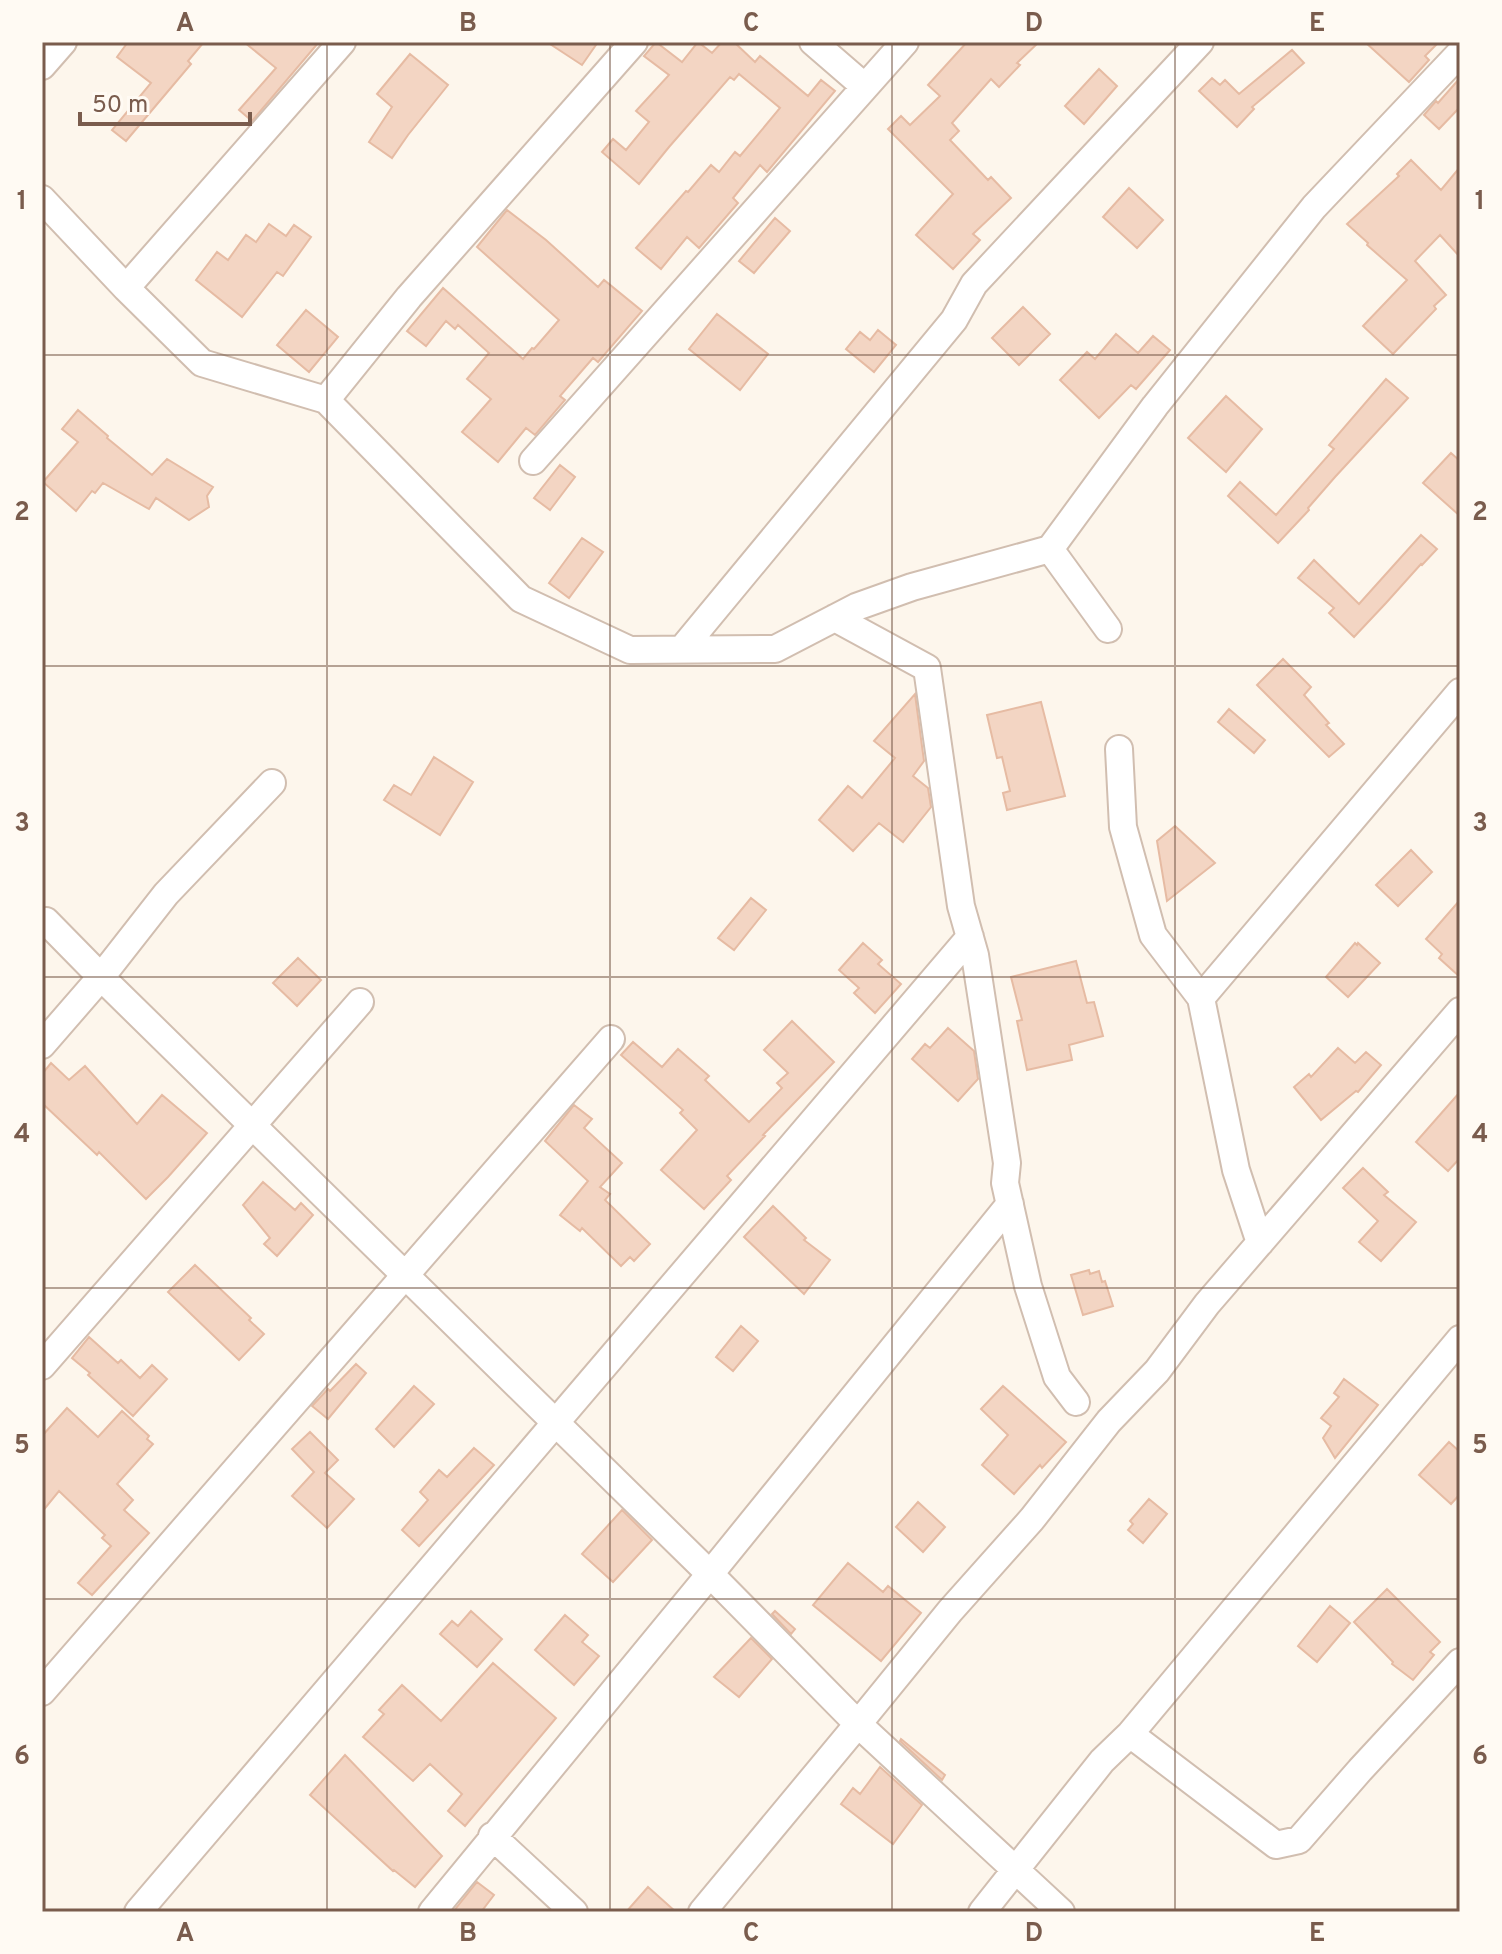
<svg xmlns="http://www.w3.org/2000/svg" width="1502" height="1954" viewBox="0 0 1502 1954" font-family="Overpass,sans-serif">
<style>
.building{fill:#f3d5c3;stroke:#e6bba3;stroke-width:2}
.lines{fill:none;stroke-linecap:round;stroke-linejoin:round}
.minor-casing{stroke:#d1beb0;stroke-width:30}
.minor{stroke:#fff;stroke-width:26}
.grid{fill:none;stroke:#7a5c4d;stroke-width:2;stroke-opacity:0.55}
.neatline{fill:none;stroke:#7a5c4d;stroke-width:3}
.grid-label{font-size:26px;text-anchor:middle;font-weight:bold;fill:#7a5c4d}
</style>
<rect width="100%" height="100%" fill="#fdf6ec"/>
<path class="building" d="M 128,42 L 204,42 L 188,61 L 191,64 L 126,141 L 112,130 L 151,83 L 117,57 Z
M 244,42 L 319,42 L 252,121 L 239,110 L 276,68 Z
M 547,42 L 598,42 L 582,65 Z
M 656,42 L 682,62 L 698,42 L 712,53 L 722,42 L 734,42 L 755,62 L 760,56 L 808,96 L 821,80 L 835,91 L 767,172 L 760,165 L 733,198 L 738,203 L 699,248 L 687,237 L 661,269 L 636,248 L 686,191 L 688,192 L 711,165 L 719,172 L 735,152 L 740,156 L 780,108 L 739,74 L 734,80 L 730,77 L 669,147 L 639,184 L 602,152 L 613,139 L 626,150 L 649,122 L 636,111 L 669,75 L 644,56 Z
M 967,42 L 1039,42 L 1017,63 L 1020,65 L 999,87 L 991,79 L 952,123 L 959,131 L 950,140 L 988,180 L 991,177 L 1011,198 L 973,234 L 980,240 L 953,269 L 916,235 L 953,194 L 888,129 L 901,116 L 910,125 L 940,96 L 928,85 Z
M 1365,42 L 1439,42 L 1425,56 L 1429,60 L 1409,82 Z
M 1292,50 L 1304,63 L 1252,107 L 1254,109 L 1237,127 L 1199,91 L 1212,78 L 1220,85 L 1225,80 L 1239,94 Z
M 410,54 L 448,85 L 408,135 L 392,158 L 369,142 L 392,107 L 377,94 Z
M 1099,69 L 1117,86 L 1084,124 L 1065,106 Z
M 1460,78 L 1460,107 L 1439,129 L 1424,115 L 1436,101 L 1438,103 Z
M 1411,160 L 1441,190 L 1460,167 L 1460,257 L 1440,235 L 1415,261 L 1446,295 L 1434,306 L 1436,309 L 1393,354 L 1363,326 L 1407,280 L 1367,245 L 1368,243 L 1347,224 L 1399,176 L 1397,174 Z
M 1129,188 L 1163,220 L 1137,248 L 1103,217 Z
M 507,210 L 546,240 L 598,287 L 604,280 L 642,311 L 598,362 L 593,358 L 560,396 L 565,400 L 535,435 L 526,428 L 498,462 L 462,432 L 491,399 L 467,379 L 489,353 L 458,325 L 455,329 L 446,321 L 426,346 L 407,331 L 443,288 L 523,359 L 532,348 L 534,349 L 559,320 L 477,247 Z
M 775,218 L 790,231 L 754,273 L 739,261 Z
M 269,224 L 286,236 L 294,225 L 311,237 L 283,276 L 277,272 L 242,317 L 196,280 L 217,252 L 228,260 L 246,235 L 256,242 Z
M 1023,307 L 1050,334 L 1019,365 L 992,338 Z
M 306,310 L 338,337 L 309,372 L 277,345 Z
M 717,314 L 768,354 L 740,390 L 689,349 Z
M 878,330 L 896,345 L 874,372 L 846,349 L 860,332 L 870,340 Z
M 1116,334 L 1138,353 L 1153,336 L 1170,350 L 1136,389 L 1131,385 L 1099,418 L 1060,380 L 1087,352 L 1095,359 Z
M 1386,379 L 1408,398 L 1335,477 L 1308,508 L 1309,510 L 1278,543 L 1228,496 L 1240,482 L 1276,515 L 1334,449 L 1329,445 Z
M 1226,396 L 1262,429 L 1226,472 L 1188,438 Z
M 78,410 L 108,436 L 107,438 L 152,475 L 167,459 L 213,487 L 207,496 L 209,507 L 189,520 L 156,498 L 149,509 L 103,483 L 95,493 L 92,491 L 76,511 L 43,482 L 78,442 L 62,429 Z
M 1451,453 L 1460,461 L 1460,516 L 1423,483 Z
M 560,465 L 575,477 L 550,510 L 534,498 Z
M 1421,535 L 1437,549 L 1422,565 L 1421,564 L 1386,603 L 1354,637 L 1329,613 L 1334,608 L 1298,578 L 1314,560 L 1359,604 Z
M 582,538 L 603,552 L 569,598 L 549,583 Z
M 1283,659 L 1311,687 L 1304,695 L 1329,723 L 1326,725 L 1344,744 L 1329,757 L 1257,685 Z
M 915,694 L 924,761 L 913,776 L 928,788 L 931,807 L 903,842 L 879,823 L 853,851 L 819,820 L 848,786 L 862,798 L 895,758 L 874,741 Z
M 1041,702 L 1065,796 L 1007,810 L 1003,793 L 1010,791 L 1002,757 L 997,758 L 987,715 Z
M 1229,709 L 1265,740 L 1254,753 L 1218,722 Z
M 434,757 L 473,782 L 440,835 L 384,800 L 394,785 L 411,795 Z
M 1175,826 L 1215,863 L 1167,901 L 1157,841 Z
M 1411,850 L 1432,872 L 1398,906 L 1376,885 Z
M 751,898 L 766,910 L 734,950 L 718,938 Z
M 1460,900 L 1460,977 L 1439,958 L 1442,954 L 1426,939 Z
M 863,943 L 882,960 L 878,964 L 901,984 L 875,1013 L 854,993 L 859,988 L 839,970 Z
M 1355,943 L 1357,945 L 1358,943 L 1380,963 L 1348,997 L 1326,977 Z
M 298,958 L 321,980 L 297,1006 L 273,983 Z
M 1076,961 L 1087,1003 L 1094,1002 L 1103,1036 L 1069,1045 L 1072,1060 L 1027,1070 L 1017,1021 L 1022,1020 L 1011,977 Z
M 792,1021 L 834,1062 L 763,1135 L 765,1136 L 727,1176 L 731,1180 L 704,1209 L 661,1170 L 697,1130 L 680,1113 L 683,1110 L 621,1055 L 633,1042 L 662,1067 L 678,1049 L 709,1076 L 705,1080 L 749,1122 L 782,1088 L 777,1083 L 788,1073 L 764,1050 Z
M 948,1028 L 974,1051 L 978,1079 L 958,1101 L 912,1059 L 925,1044 L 930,1048 Z
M 1338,1048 L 1355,1063 L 1366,1052 L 1381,1065 L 1358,1092 L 1356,1091 L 1321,1120 L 1294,1087 L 1309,1074 L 1311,1077 Z
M 51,1063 L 69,1080 L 85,1066 L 137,1124 L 162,1095 L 207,1133 L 168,1177 L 146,1199 L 99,1152 L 97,1155 L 42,1103 L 42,1074 Z
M 1460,1092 L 1460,1158 L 1448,1171 L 1416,1142 Z
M 574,1105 L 592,1119 L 584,1128 L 622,1163 L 600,1187 L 610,1194 L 605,1200 L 650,1244 L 634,1261 L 630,1257 L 621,1266 L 582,1228 L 580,1231 L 560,1215 L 588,1181 L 545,1141 Z
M 1363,1168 L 1388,1192 L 1384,1195 L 1416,1222 L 1381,1261 L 1359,1242 L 1378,1221 L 1343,1188 Z
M 263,1182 L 295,1210 L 301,1203 L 313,1215 L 277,1256 L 264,1244 L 270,1238 L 243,1205 Z
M 773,1206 L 806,1238 L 804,1240 L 830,1260 L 804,1294 L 744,1237 Z
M 195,1265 L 251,1318 L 249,1320 L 264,1334 L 239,1360 L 168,1292 Z
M 1089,1270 L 1090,1274 L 1099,1271 L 1102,1282 L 1105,1281 L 1113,1306 L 1083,1315 L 1071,1275 Z
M 741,1326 L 758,1341 L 733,1371 L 716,1357 Z
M 89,1337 L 118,1363 L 121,1360 L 140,1378 L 152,1365 L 167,1379 L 133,1416 L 88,1375 L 90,1373 L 72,1358 Z
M 356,1364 L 366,1373 L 328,1419 L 312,1406 L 328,1389 L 330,1391 Z
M 1344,1379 L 1378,1405 L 1335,1458 L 1323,1438 L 1331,1426 L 1321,1418 L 1339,1397 L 1334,1393 Z
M 414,1386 L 434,1404 L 394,1447 L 376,1429 Z
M 1003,1386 L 1066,1442 L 1042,1468 L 1040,1465 L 1014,1494 L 982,1465 L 1008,1435 L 981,1409 Z
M 67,1408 L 98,1437 L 122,1411 L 149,1436 L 147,1439 L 153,1444 L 117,1484 L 133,1500 L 124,1510 L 149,1533 L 92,1595 L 78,1583 L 111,1546 L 102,1538 L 105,1535 L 59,1491 L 42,1512 L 42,1436 Z
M 310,1432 L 338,1460 L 325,1473 L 354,1499 L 327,1528 L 292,1496 L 314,1472 L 292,1449 Z
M 1449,1442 L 1460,1452 L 1460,1494 L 1451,1504 L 1419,1475 Z
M 474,1448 L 494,1465 L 419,1546 L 402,1530 L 428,1500 L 420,1492 L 439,1470 L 447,1477 Z
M 1149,1499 L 1167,1514 L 1143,1543 L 1128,1530 L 1133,1524 L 1130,1521 Z
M 918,1502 L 945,1527 L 923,1552 L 896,1527 Z
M 622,1510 L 652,1540 L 613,1582 L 582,1554 Z
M 848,1563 L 883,1592 L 888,1586 L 921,1613 L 881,1661 L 813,1605 Z
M 1387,1589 L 1440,1642 L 1430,1652 L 1434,1655 L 1413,1680 L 1392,1664 L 1393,1662 L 1354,1622 Z
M 1330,1606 L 1350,1623 L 1317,1662 L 1298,1646 Z
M 471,1611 L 502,1639 L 477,1667 L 440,1634 L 452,1621 L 458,1626 Z
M 775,1611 L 795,1629 L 791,1634 L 772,1614 Z
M 565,1615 L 588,1635 L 582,1642 L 599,1656 L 574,1685 L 535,1650 Z
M 751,1638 L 772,1659 L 739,1697 L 714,1677 Z
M 493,1663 L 556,1718 L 465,1826 L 448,1811 L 462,1794 L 430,1764 L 413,1781 L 363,1737 L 384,1714 L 379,1710 L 402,1685 L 441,1721 Z
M 901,1739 L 945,1775 L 942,1780 L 900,1741 Z
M 345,1755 L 442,1856 L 415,1887 L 394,1870 L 393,1871 L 310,1795 Z
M 880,1767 L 922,1805 L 893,1844 L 841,1804 L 853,1788 L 860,1794 Z
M 477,1882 L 494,1895 L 481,1912 L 453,1912 Z
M 648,1887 L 676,1912 L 626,1912 Z"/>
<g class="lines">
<defs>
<path id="minor" d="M 813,42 L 865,87
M 42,66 L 63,42
M 42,199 L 126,288 L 202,363 L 326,400 L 521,599 L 630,650 L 775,649 L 856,607 L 912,587 L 1050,549 L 1108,629
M 126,288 L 342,42
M 326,400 L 409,297 L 634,42
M 533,461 L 905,42
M 1050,549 L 1155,406 L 1314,207 L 1460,53
M 835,618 L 927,668 L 961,906 L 975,955 L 1007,1163 L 1005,1183 L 1028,1286 L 1057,1377 L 1076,1402
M 682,649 L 954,320 L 974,284 L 1200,42
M 1119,749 L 1123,827 L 1153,935 L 1201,998 L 1236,1170 L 1260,1243
M 46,921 L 101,977 L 710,1574 L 858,1724 L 1061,1912
M 1201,998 L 1460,692
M 42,1045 L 101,977 L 166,894 L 272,783
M 42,1366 L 360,1002
M 42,1692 L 611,1039
M 1130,1734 L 1276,1845 L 1299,1840 L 1360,1770 L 1460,1662
M 492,1836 L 574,1912
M 138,1912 L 970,937
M 432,1912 L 710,1574 L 1010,1204
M 702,1912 L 858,1724 L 950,1611 L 1032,1519 L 1109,1421 L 1157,1371 L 1207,1304 L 1460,1011
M 982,1912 L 1102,1761 L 1130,1734 L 1460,1339"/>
</defs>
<use href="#minor" class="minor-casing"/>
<use href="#minor" class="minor"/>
</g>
<path class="grid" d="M 327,42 L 327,1912M 610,42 L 610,1912M 892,42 L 892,1912M 1175,42 L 1175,1912M 42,355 L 1460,355M 42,666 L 1460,666M 42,977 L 1460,977M 42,1288 L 1460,1288M 42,1599 L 1460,1599"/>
<rect width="1502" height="1954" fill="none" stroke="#fffaf3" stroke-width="88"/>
<path d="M80 112v12h170v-12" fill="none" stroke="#7a5c4d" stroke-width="4"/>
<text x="92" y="112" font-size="24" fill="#7a5c4d" stroke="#fffaf3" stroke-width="6" paint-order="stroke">50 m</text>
<rect x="44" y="44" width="1414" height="1866" class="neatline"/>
<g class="grid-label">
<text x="185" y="31">A</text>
<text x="468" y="31">B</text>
<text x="751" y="31">C</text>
<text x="1034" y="31">D</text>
<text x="1317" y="31">E</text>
<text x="22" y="209">1</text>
<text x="1480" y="209">1</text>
<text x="22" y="520">2</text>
<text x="1480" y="520">2</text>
<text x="22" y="831">3</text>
<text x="1480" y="831">3</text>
<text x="22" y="1142">4</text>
<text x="1480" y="1142">4</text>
<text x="22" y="1453">5</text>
<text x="1480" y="1453">5</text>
<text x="22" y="1764">6</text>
<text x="1480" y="1764">6</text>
<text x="185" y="1941">A</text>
<text x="468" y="1941">B</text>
<text x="751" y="1941">C</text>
<text x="1034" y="1941">D</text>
<text x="1317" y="1941">E</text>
</g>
</svg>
